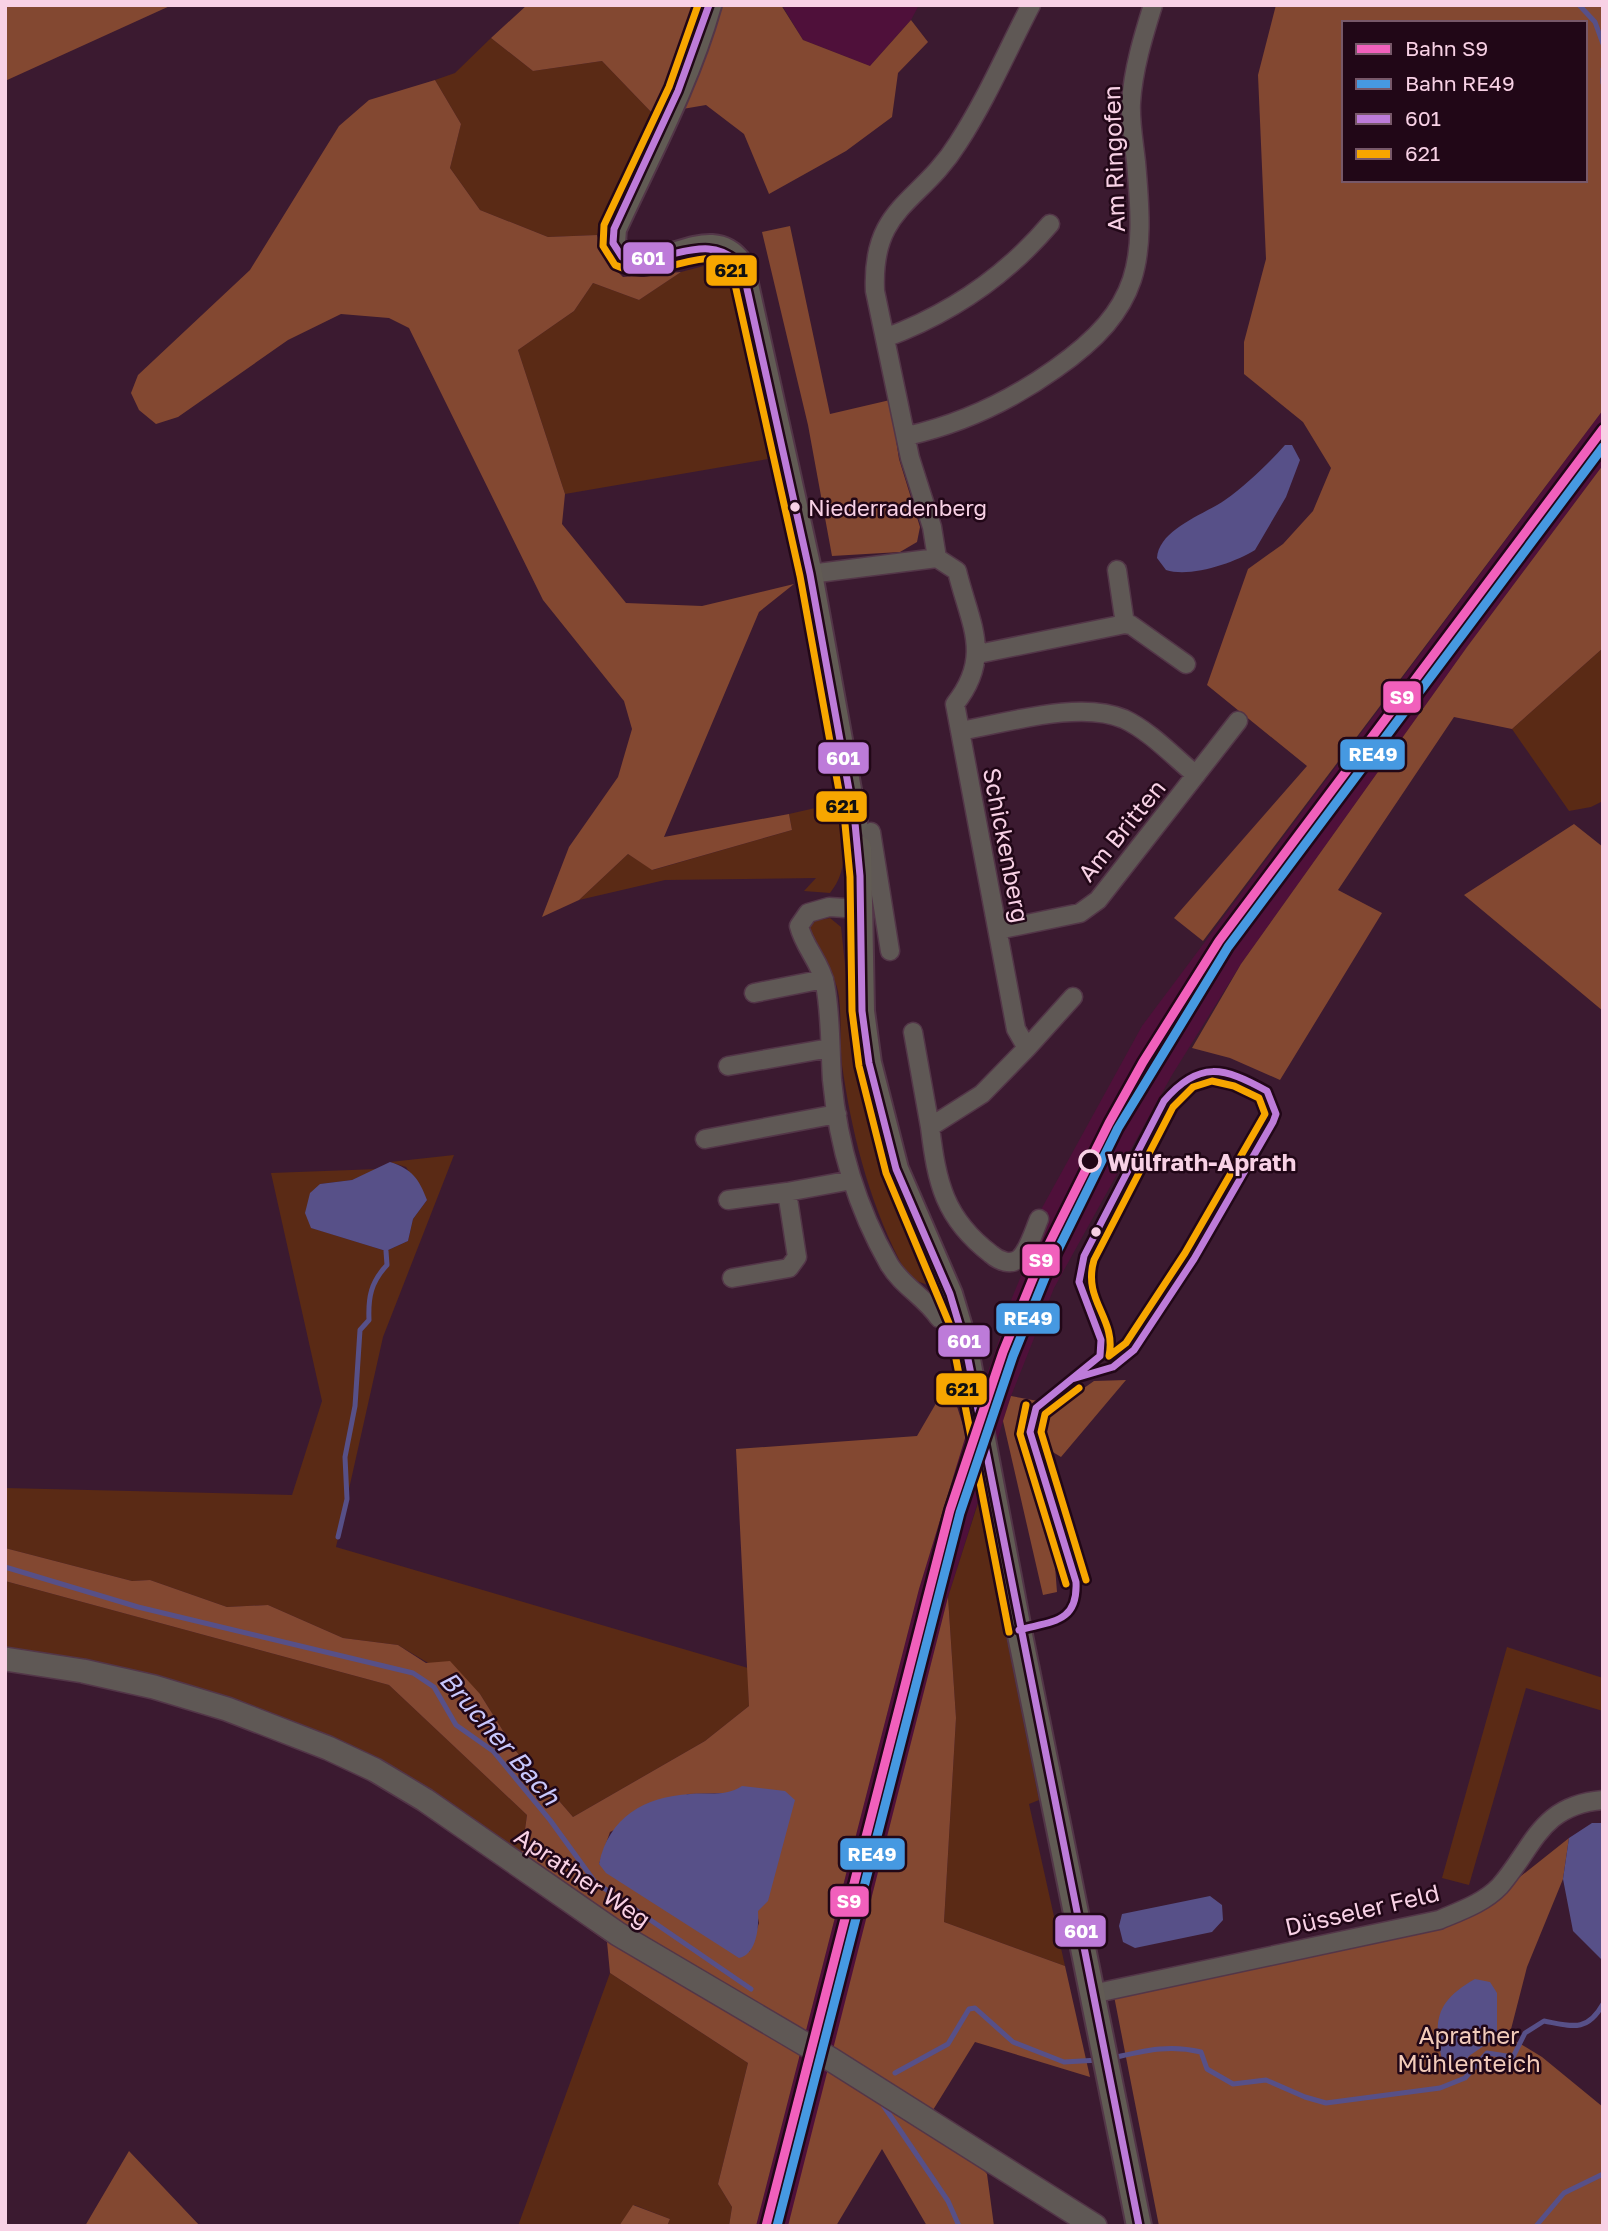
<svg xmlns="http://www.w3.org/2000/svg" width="1608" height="2231" viewBox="0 0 1608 2231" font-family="'Golos Text',sans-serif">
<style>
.built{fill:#4f103a}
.green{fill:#5a2a15}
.forest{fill:#834831;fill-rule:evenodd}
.water{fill:#575088}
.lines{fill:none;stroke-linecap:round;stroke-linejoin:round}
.stream{stroke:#575088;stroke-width:5}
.minor-casing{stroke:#533648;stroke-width:21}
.tertiary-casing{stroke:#533648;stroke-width:26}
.secondary-casing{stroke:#533648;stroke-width:28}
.minor{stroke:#5f5855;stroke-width:18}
.tertiary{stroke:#5f5855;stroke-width:23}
.secondary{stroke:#615b54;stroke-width:24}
.bus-1-casing{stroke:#210717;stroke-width:12}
.bus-2-casing{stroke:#210717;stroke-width:12}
.bus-1{stroke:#bd7bd9;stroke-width:7}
.bus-2{stroke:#f7a600;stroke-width:7}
.rail-1-casing{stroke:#210717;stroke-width:14}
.rail-2-casing{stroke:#210717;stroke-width:14}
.rail-1{stroke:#f160bc;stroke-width:9}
.rail-2{stroke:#4699e1;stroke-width:9}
.bus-dot{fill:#f8d1e5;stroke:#210717;stroke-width:2.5}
.stop-dot{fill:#210717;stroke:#f8d1e5;stroke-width:3.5}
.labels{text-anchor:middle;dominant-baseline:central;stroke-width:5;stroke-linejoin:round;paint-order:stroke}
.bus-label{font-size:22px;fill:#f8d1e5;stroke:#210717;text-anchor:start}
.street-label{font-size:24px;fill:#f8d1e5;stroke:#210717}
.stop-label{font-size:24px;font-weight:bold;fill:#f8d1e5;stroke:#210717;text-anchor:start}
.park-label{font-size:24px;fill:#f2cbba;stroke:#210717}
.water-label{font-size:26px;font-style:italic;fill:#c8c7fd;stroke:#210717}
.line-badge{stroke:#210717;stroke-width:2.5}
.badge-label{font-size:19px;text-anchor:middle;font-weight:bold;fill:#fff}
.pale-badge-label{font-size:19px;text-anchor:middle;font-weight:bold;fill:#111}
</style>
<rect width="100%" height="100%" fill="#3b1a30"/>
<path class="built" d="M 782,5 L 919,5 L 911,20 L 870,66 L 803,40 Z
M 1603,410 L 1603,465 L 1467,647 L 1241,964 L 1172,1075 L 1054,1288 L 1011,1396 L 948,1597 L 789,2226 L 756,2226 L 919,1589 L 966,1435 L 1001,1334 L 998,1332 L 1035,1242 L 1026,1237 L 1142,1026 Z"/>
<path class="green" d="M 491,38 L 533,71 L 602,61 L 653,114 L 597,235 L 548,237 L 480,210 L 450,168 L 461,124 L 435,80 L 455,73 Z
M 715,263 L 723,269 L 732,285 L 768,459 L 565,494 L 518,350 L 574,311 L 593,283 L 639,300 L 681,272 Z
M 1603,648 L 1603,801 L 1591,807 L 1569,811 L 1512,729 Z
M 837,803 C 842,835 852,866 830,893 L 804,891 L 816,878 L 665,880 L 579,900 L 628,854 L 653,870 L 792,830 L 789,814 Z
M 830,918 L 841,927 L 856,1068 L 883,1173 L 933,1287 L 909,1278 C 873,1214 854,1145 843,1072 C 839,1047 842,1021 839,997 C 836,971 816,953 809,929 L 815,921 Z
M 454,1155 L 383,1337 L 336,1547 L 748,1668 L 749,1706 L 705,1741 L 573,1817 L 515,1750 L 480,1694 L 398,1645 L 343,1638 L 268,1605 L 227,1607 L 150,1580 L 132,1581 L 5,1548 L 5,1488 L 292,1495 L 322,1401 L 271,1173 L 378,1169 L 352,1180 L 320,1184 L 312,1228 L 386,1251 L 408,1241 L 413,1219 L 427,1200 L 406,1167 L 390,1162 Z
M 979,1500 L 1039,1800 L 1029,1804 L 1065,1966 L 944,1922 L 956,1718 L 948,1597 Z
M 5,1581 L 389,1685 L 527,1815 L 522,1852 L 368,1754 L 177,1682 L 50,1654 L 5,1650 Z
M 1507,1647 L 1603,1678 L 1603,1711 L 1526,1688 L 1469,1885 L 1442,1878 Z
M 610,1973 L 748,2063 L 718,2184 L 732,2207 L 729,2226 L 667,2226 L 670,2219 L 634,2205 L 619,2226 L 518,2226 Z"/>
<path class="forest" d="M 5,5 L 172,5 L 5,81 Z
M 527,5 L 781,5 L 803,40 L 870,66 L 911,20 L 928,42 L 898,73 L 892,117 L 846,151 L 769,194 L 744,134 L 706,105 L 653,114 L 602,61 L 533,71 L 491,38 Z
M 1276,5 L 1603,5 L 1603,410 L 1203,941 L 1174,918 L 1307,766 L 1207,685 L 1248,569 L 1283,544 L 1313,511 L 1331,468 L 1303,422 L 1244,374 L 1244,342 L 1266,259 L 1258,75 ZM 1344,23 L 1585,23 L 1585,180 L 1344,180 Z
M 435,80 L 461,124 L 450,168 L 480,210 L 548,237 L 597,235 L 605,259 L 623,277 L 681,272 L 639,300 L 593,283 L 574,311 L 518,350 L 565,494 L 562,524 L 626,603 L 702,606 L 794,584 L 759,612 L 664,837 L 789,814 L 792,830 L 652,870 L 628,854 L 579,900 L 542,917 L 569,847 L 618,777 L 632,729 L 624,701 L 543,600 L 409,328 L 389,318 L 341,314 L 288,340 L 178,417 L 156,424 L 139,410 L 131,393 L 138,375 L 250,270 L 339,126 L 369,100 Z
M 790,226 L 830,414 L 890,400 L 899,459 L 920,527 L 917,542 L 900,552 L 832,556 L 808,425 L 762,232 Z
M 1603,465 L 1603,648 L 1512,729 L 1454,717 L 1338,890 L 1382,913 L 1280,1080 L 1230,1058 L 1192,1048 L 1241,964 L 1467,647 Z
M 1574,824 L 1603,847 L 1603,1011 L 1464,895 Z
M 1126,1380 L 1061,1457 L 1046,1448 L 1057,1592 L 1043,1595 L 1003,1421 L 1011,1396 L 1060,1405 L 1094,1381 Z
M 949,1381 L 966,1435 L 919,1589 L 756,2226 L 729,2226 L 732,2207 L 718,2184 L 748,2063 L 610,1973 L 607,1942 L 471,1846 L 522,1852 L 527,1815 L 389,1685 L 5,1581 L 5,1548 L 132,1581 L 150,1580 L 227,1607 L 268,1605 L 343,1638 L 398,1645 L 426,1663 L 450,1661 L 480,1694 L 515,1750 L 573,1817 L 705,1741 L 749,1706 L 736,1449 L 917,1436 ZM 732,1793 L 759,1923 L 749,1952 L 599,1864 L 610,1832 L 688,1794 Z
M 948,1597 L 956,1718 L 944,1922 L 1065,1966 L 1090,2077 L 975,2042 L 933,2110 L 987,2174 L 994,2226 L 927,2226 L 882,2149 L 836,2226 L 788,2226 Z
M 1569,1838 L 1563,1879 L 1527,1967 L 1509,2037 L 1542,2057 L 1603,2107 L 1603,2226 L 1159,2226 L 1114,1996 L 1438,1930 L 1477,1911 Z
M 129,2151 L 200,2226 L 85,2226 Z
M 633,2205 L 670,2219 L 667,2226 L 619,2226 Z"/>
<path class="water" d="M 1285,445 L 1292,445 L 1300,460 L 1286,497 L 1255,550 C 1234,563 1190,578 1166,570 L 1157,558 C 1159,529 1205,514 1225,500 C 1246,485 1268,464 1285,445 Z
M 390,1162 C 412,1169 419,1179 427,1200 L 413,1219 L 408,1241 L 386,1251 L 311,1228 L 305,1213 L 310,1193 L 320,1184 L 352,1180 Z
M 742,1786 L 785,1791 L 795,1800 L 768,1901 L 758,1911 C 759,1927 757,1954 739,1958 L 606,1873 L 599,1864 C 609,1817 644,1797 690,1794 C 708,1792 726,1797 742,1786 Z
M 1592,1823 L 1603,1823 L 1603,1961 L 1573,1931 L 1563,1879 L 1569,1838 Z
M 1210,1896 L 1222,1905 L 1223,1920 L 1212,1932 L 1135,1948 L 1123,1942 L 1119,1926 L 1122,1914 Z
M 1475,1979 L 1490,1982 L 1497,1993 L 1497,2037 L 1469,2056 L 1464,2064 L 1443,2063 C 1432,2021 1436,2001 1475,1979 Z"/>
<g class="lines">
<path class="stream" d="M 1579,5 L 1595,22 L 1603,44
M 1603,69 L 1603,83
M 338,1537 L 347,1499 L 345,1457 L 355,1406 L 360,1330 L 369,1320 C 368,1297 371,1282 387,1265 L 386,1251
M 5,1567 L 138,1607 L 413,1673 L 434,1687 L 456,1725 L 493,1751 L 550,1820 L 595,1882 L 751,1989
M 1112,2058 C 1144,2051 1168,2044 1201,2052 L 1207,2069 L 1233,2084 L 1266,2080 L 1305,2097 L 1326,2103 L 1440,2088 L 1465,2078 L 1487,2053 L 1513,2057 L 1525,2033 L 1544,2021 C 1571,2026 1587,2033 1603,2004
M 895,2073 L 948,2044 L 969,2009 L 975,2008 L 1013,2042 L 1064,2062 L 1099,2060
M 883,2105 L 948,2201 L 959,2226
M 1536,2226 L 1564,2193 L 1603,2174"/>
<defs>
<path id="minor" d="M 885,338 C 950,314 1005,277 1050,224
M 907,436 C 961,424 1010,401 1055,369 C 1143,307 1145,262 1136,162 C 1134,143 1130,122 1131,103 C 1133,70 1143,37 1153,5
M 937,558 L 957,571 C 970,624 993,656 955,704 L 1016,1029 L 1027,1048 L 982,1094 L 930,1127 C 937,1183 944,1218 991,1254 C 999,1261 1011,1266 1020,1258 C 1029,1249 1034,1231 1039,1219
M 937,558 L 932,527 L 910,458 L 875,291 C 871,206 920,204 958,143 C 986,100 1007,51 1031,5
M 810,574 L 937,558
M 1125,624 L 1131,625 L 1186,664
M 978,654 L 1125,624 L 1117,570
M 960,731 C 1007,723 1080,700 1124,719 C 1150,731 1174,757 1196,775
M 871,832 L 890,951
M 861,909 L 829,907 L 808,913 L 799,926 C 804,947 821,963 825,984 C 831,1016 830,1048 832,1080 C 838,1144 857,1208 889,1264 C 902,1286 925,1297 939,1318
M 998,930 L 1080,913 L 1098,900 L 1238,721
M 754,993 L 824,979
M 913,1032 L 930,1127
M 1027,1048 L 1073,997
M 728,1066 L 830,1048
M 705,1139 L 837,1114
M 728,1200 L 787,1192
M 732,1278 L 789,1268 L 797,1257 L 787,1192 L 852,1180
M 1092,1994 L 1439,1920 C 1460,1911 1484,1903 1500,1886 C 1534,1847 1540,1805 1603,1800"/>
<path id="tertiary" d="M 5,1659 L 83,1671 L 154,1687 L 227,1709 L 328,1748 L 375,1770 L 425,1800 L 618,1934 L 832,2060 L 1095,2226"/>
<path id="secondary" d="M 709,5 C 687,83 648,155 614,229 L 613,243 L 622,257 C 665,276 711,219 742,266 L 810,574 L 855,823
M 859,848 L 862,1011 L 869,1063 L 896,1169 L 950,1294 L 965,1344 L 1019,1630 L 1139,2226"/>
</defs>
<use href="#minor" class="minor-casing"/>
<use href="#tertiary" class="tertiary-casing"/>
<use href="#secondary" class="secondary-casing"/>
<use href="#minor" class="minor"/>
<use href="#tertiary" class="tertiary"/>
<use href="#secondary" class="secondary"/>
<defs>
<path id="bus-1" d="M 709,5 L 678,91 L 614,229 L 613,243 L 622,257 C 668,268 705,227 742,266 L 810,574 L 855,823 L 860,876 L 862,1011 L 869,1063 L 896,1169 L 950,1294 L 965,1344 L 1139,2226
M 1019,1630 C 1052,1621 1078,1623 1076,1582 L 1030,1432 L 1036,1408 L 1100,1356 L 1101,1340 L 1079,1282 L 1084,1256 L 1164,1101 C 1199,1060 1224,1067 1267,1091 L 1276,1114 L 1273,1122 L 1194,1259 L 1134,1350 L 1113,1367 L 1072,1379"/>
<path id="bus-2" d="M 698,5 L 669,87 L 604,225 L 603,246 L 615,265 C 649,281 680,258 714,258 L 732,271 L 800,576 L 845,824 L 850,877 L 852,1011 L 859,1066 L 886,1173 L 949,1323 L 1009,1632
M 1212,1081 L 1234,1086 L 1259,1098 L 1265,1114 L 1185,1253 L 1126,1343 L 1109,1356 C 1117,1318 1082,1301 1094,1260 L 1173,1107 L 1193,1087 Z
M 1079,1388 L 1045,1414 L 1041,1432 L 1086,1580
M 1026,1405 L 1020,1434 L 1066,1584"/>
</defs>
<use href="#bus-1" class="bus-1-casing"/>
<use href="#bus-2" class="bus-2-casing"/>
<use href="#bus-1" class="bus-1"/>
<use href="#bus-2" class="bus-2"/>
<defs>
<path id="rail-1" d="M 766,2226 L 950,1510 L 1003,1352 L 1038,1266 L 1109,1123 L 1143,1062 L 1219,941 L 1603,429"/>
<path id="rail-2" d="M 777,2226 L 960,1513 L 1013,1356 L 1048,1270 L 1118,1128 L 1228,947 L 1603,447"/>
</defs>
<use href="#rail-1" class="rail-1-casing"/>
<use href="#rail-2" class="rail-2-casing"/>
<use href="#rail-1" class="rail-1"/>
<use href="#rail-2" class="rail-2"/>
</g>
<g class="bus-dot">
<circle cx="795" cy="507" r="6"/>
<circle cx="1096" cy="1232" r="6"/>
</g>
<circle class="stop-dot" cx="1090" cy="1161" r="10"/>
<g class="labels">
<g class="bus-label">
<text x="808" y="507">Niederradenberg</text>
</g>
<g class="street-label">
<text transform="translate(1113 159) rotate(-92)">Am Ringofen</text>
<text transform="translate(1121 830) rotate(-51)">Am Britten</text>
<text transform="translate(1007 845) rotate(79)">Schickenberg</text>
<text transform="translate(583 1877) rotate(34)">Aprather Weg</text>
<text transform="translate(1362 1909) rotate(-13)">Düsseler Feld</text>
</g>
<g class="stop-label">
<text x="1107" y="1161">Wülfrath-Aprath</text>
</g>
<g class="park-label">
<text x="1469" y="2034">Aprather<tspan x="1469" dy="28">Mühlenteich</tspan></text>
</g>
<g class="water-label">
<text transform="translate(500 1738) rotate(49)">Brucher Bach</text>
</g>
</g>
<g class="line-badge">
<rect x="622" y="241" width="53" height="34" rx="7" fill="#bd7bd9"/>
<rect x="705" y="254" width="53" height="33" rx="7" fill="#f7a600"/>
<rect x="1382" y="680" width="40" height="34" rx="7" fill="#f160bc"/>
<rect x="1339" y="738" width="67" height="33" rx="7" fill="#4699e1"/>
<rect x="817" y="741" width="53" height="34" rx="7" fill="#bd7bd9"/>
<rect x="815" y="790" width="53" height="33" rx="7" fill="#f7a600"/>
<rect x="1021" y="1243" width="40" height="34" rx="7" fill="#f160bc"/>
<rect x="995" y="1302" width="66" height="33" rx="7" fill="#4699e1"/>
<rect x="937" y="1324" width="54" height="34" rx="7" fill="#bd7bd9"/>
<rect x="935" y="1372" width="53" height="34" rx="7" fill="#f7a600"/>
<rect x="839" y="1837" width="67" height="34" rx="7" fill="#4699e1"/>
<rect x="829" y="1885" width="41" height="33" rx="7" fill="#f160bc"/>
<rect x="1054" y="1914" width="53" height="34" rx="7" fill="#bd7bd9"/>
</g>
<g class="badge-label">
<text x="648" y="265">601</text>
<text x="1402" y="704">S9</text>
<text x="1373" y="761">RE49</text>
<text x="843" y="765">601</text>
<text x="1041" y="1267">S9</text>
<text x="1028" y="1325">RE49</text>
<text x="964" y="1348">601</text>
<text x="872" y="1861">RE49</text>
<text x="849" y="1908">S9</text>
<text x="1081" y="1938">601</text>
</g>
<g class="pale-badge-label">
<text x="731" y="277">621</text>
<text x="842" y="813">621</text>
<text x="962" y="1396">621</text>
</g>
<rect width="1608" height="2231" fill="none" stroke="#f8d1e5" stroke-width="14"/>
<rect x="1342" y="21" width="245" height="161" fill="#210717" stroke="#775869" stroke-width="2"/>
<rect x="1356" y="44" width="35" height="10" fill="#f160bc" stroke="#775869" stroke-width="2"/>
<text x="1405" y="56" font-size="21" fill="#f8d1e5">Bahn S9</text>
<rect x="1356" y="79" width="35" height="10" fill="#4699e1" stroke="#775869" stroke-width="2"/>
<text x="1405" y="91" font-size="21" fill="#f8d1e5">Bahn RE49</text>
<rect x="1356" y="114" width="35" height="10" fill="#bd7bd9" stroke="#775869" stroke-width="2"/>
<text x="1405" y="126" font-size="21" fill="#f8d1e5">601</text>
<rect x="1356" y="149" width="35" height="10" fill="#f7a600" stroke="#775869" stroke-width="2"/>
<text x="1405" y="161" font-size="21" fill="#f8d1e5">621</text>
</svg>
